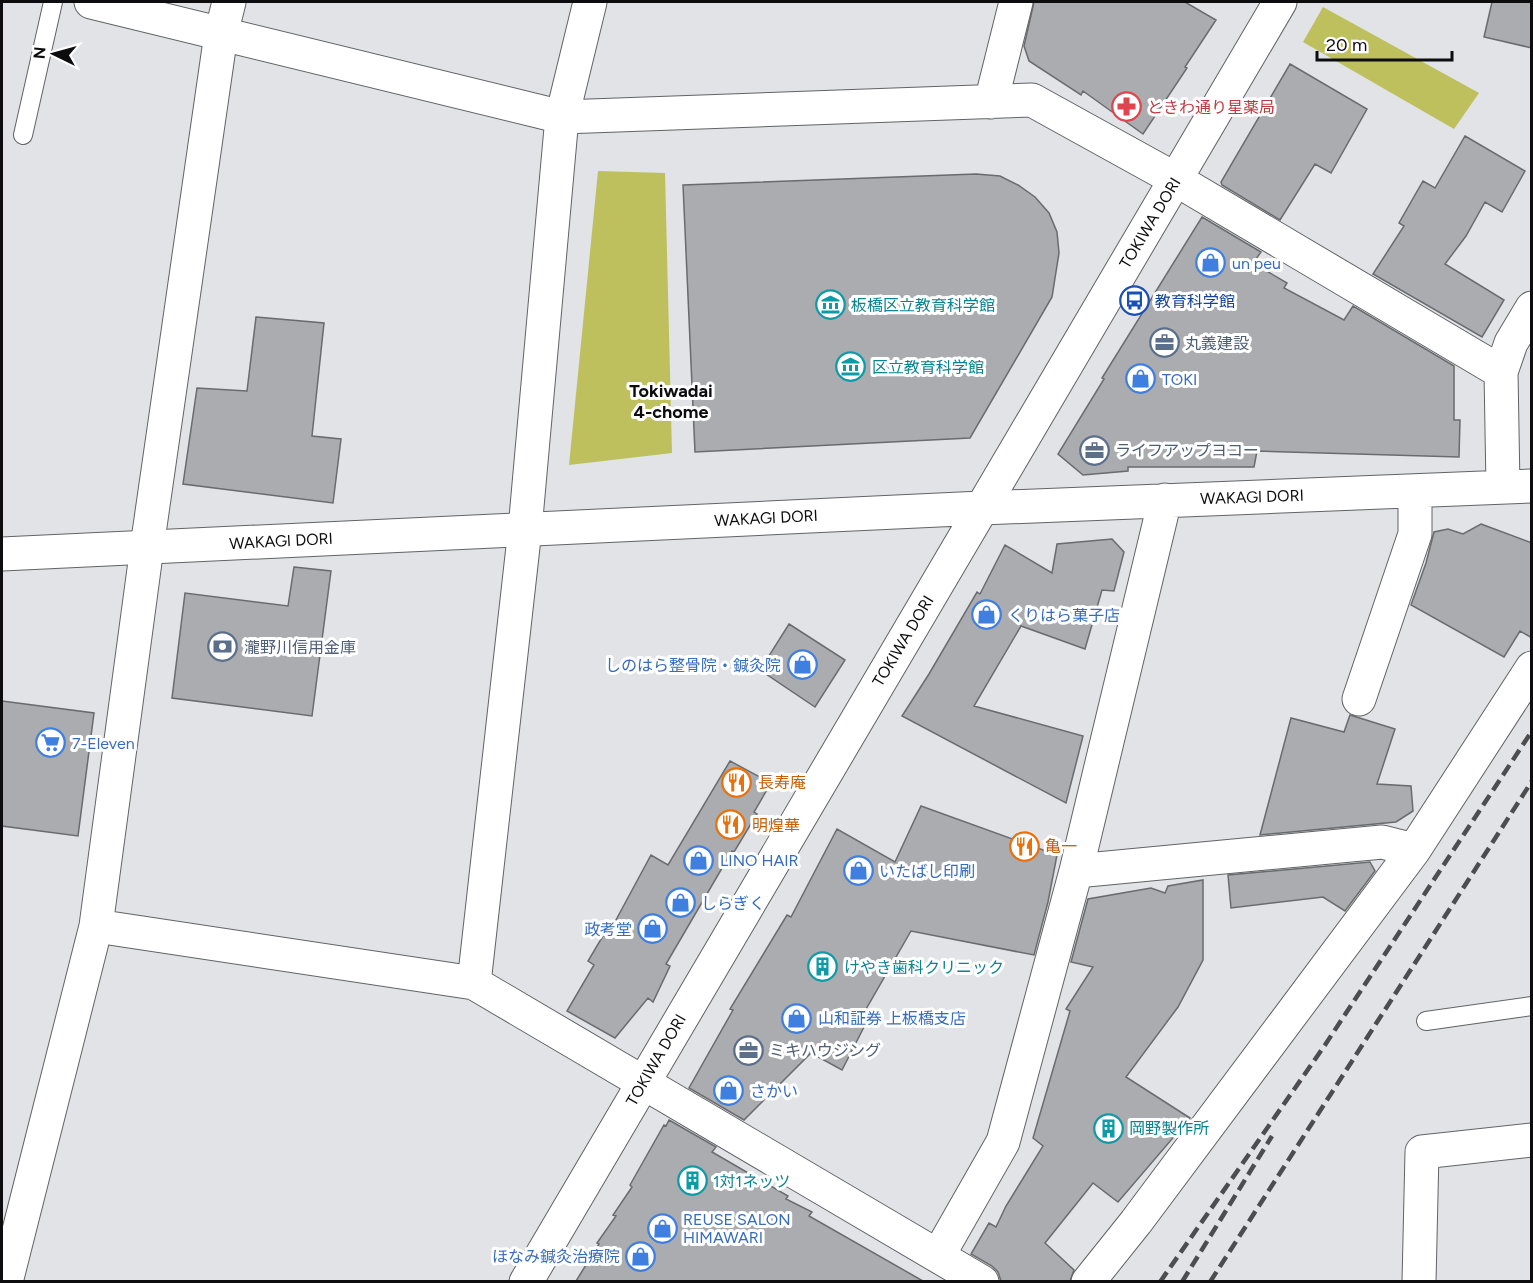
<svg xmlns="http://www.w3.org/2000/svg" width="1533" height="1283" viewBox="0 0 1533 1283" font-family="Figtree,'Noto Sans JP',sans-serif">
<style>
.green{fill:#bdc05c}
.building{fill:#aaacaf;stroke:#696b6e;stroke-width:1.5}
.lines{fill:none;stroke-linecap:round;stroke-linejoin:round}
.service-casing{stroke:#616366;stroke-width:20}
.minor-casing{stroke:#616366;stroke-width:35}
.tertiary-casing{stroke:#616366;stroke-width:35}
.service{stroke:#fff;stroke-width:18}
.minor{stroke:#fff;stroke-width:33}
.tertiary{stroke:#fff;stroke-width:33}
.rail{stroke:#4d4d50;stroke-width:4.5;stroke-dasharray:12 6;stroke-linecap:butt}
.labels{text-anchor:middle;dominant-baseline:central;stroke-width:6;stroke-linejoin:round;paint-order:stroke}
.health-label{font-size:16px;fill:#be3a42;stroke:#fff;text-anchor:start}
.street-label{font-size:16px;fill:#0d0d0f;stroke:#fff}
.shop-label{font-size:16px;fill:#366cbe;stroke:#fff;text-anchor:start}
.transit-label{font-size:16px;fill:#164399;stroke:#fff;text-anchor:start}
.culture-label{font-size:16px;fill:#0d838f;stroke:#fff;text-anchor:start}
.service-label{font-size:16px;fill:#4e5e75;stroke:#fff;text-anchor:start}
.food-label{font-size:16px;fill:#c56008;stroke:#fff;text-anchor:start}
.neighbourhood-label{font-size:18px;font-weight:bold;fill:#0d0d0f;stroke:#fff}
</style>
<rect width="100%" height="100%" fill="#e1e3e6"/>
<path class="green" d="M 1323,7 L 1479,93 L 1454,129 L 1303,42 Z
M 598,171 L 665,173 L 672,453 L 569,465 Z"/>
<path class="building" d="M 1034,2 L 1185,2 L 1216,20 L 1185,67 L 1187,68 L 1143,134 L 1083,91 L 1081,95 L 1029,61 L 1024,46 Z
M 1492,2 L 1532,2 L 1532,48 L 1484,37 Z
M 1290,64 L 1367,109 L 1331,173 L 1315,164 L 1280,220 L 1222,185 L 1221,182 Z
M 1465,136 L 1525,171 L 1502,212 L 1485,202 L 1466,236 L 1445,264 L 1504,300 L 1482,337 L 1373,274 L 1404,226 L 1399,223 L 1423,181 L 1435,188 Z
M 976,174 L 1000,176 L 1018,185 L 1035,197 L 1049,213 L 1057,232 L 1059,253 L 1052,297 L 970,438 L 695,452 L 683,185 Z
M 1202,217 L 1261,252 L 1253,263 L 1287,283 L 1284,288 L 1344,320 L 1353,306 L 1454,366 L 1454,420 L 1460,420 L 1459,457 L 1257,451 L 1254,467 L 1128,467 L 1128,471 L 1083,475 L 1058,454 L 1104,379 L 1102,378 Z
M 256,317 L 324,323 L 312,436 L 341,439 L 333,503 L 183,484 L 197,388 L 247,391 Z
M 1481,524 L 1532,543 L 1532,638 L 1520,631 L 1504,657 L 1411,605 L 1426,563 L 1434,532 L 1448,529 L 1463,534 Z
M 1112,539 L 1124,552 L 1114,591 L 1102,590 L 1085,649 L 1021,626 L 974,706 L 1083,736 L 1066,803 L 902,716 L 929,674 L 977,592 L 980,594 L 1005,545 L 1052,573 L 1057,544 Z
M 294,567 L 331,571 L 312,716 L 172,698 L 185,593 L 288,606 Z
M 789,624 L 845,660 L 815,707 L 760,670 Z
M 2,701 L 94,713 L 78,836 L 2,826 Z
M 1350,715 L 1395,729 L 1377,784 L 1411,786 L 1413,811 L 1396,822 L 1260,835 L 1291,718 L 1344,732 Z
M 730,761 L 771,783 L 754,812 L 757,814 L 734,852 L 732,851 L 666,964 L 670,966 L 653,1002 L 648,998 L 615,1038 L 567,1011 L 594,965 L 588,961 L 607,929 L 610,931 L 651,855 L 668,865 Z
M 921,806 L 1057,855 L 1048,902 L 1034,955 L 911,931 L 858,1023 L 864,1027 L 842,1070 L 811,1053 L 744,1120 L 689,1088 L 733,1010 L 730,1009 L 787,915 L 791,917 L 837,829 L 895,862 Z
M 1370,862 L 1375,871 L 1345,911 L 1323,897 L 1231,908 L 1228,875 Z
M 1203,880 L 1203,960 L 1178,1007 L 1126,1077 L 1190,1118 L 1118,1202 L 1093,1183 L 1045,1243 L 1074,1270 L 1070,1281 L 1001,1281 L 998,1272 L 992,1266 L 971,1254 L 989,1223 L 996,1227 L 1006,1206 L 1043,1146 L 1033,1138 L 1070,1011 L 1066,1009 L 1093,967 L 1071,962 L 1088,899 L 1151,888 L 1165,893 L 1168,886 Z
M 669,1120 L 716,1147 L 712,1152 L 788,1196 L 786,1199 L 812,1212 L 809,1216 L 923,1281 L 576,1281 L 599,1244 L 597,1243 L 616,1216 L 613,1215 L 632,1187 L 630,1185 L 664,1125 L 666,1126 Z"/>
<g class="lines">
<defs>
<path id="service" d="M 23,135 L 53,2
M 1426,1021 L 1532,1006"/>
<path id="minor" d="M 91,2 L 562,117 L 1032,100 L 1175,179 L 1501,372
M 991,102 L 1016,2
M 1503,487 L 1501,372 L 1511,343 L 1532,308
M 982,508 L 1532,486
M 1359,699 L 1415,534 L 1415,491
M 1076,871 L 1382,842 L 1414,850
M 96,926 L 474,983 L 982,1282
M 474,983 L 525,529 L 562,117 L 590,2
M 938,1256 L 1003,1142 L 1076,871 L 1165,500
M 6,1282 L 96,926 L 147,547 L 221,34 L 229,2
M 1088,1282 L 1136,1222 L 1414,850 L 1532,668
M 1419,1282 L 1422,1152 L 1532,1140"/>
<path id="tertiary" d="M 2,554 L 982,508
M 526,1282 L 1280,2"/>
</defs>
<use href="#service" class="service-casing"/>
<use href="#minor" class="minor-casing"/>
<use href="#tertiary" class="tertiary-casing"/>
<use href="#service" class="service"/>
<use href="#minor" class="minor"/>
<use href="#tertiary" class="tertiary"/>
<path class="rail" d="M 1160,1282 L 1325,1045 L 1532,731
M 1182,1282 L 1272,1136
M 1210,1282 L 1532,781"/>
</g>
<defs>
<symbol id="pharmacy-ring" viewBox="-11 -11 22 22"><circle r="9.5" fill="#fff" stroke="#e0444e" stroke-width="1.5"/><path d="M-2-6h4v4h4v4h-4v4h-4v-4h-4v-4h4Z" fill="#e0444e"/></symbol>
<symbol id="shop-ring" viewBox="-11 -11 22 22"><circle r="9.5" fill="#fff" stroke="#3f7fe0" stroke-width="1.5"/><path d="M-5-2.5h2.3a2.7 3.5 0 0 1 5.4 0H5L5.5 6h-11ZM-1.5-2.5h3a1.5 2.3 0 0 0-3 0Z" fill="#3f7fe0"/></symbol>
<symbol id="bus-ring" viewBox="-11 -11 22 22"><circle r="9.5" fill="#fff" stroke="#1a4fb4" stroke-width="1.5"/><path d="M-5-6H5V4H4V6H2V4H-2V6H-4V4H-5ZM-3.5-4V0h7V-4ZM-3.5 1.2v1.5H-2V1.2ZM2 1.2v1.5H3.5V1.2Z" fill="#1a4fb4"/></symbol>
<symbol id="museum-ring" viewBox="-11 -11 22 22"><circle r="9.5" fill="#fff" stroke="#0f9aa8" stroke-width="1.5"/><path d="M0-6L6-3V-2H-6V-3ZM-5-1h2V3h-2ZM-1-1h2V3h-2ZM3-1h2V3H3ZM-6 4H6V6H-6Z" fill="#0f9aa8"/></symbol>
<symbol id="office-ring" viewBox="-11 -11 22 22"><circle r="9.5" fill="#fff" stroke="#5c6f8a" stroke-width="1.5"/><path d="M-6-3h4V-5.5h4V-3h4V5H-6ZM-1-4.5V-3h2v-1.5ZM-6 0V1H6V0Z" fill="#5c6f8a"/></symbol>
<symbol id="bank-ring" viewBox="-11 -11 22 22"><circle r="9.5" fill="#fff" stroke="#5c6f8a" stroke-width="1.5"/><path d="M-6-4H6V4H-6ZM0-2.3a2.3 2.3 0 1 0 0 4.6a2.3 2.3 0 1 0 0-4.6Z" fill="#5c6f8a"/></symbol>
<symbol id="supermarket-ring" viewBox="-11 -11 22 22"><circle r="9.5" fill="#fff" stroke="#3f7fe0" stroke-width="1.5"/><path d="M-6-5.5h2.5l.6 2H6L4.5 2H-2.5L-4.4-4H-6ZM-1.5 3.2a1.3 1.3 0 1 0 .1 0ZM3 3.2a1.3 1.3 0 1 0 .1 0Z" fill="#3f7fe0"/></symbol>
<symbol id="restaurant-ring" viewBox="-11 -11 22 22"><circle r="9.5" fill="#fff" stroke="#e8710a" stroke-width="1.5"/><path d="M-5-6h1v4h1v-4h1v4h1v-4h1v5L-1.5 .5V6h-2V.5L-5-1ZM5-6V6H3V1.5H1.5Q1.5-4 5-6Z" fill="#e8710a"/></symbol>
<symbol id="building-ring" viewBox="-11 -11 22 22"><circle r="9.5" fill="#fff" stroke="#0f9aa8" stroke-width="1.5"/><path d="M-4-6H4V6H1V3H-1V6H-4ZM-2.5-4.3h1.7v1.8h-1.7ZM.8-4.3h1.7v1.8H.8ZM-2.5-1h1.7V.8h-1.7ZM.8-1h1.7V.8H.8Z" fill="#0f9aa8"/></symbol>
</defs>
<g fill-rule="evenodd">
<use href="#pharmacy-ring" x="1110" y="90" width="33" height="33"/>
<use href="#shop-ring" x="1194" y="246" width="33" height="33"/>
<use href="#bus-ring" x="1118" y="284" width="33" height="33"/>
<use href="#museum-ring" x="814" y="288" width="33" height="33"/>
<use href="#office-ring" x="1148" y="326" width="33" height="33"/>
<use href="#museum-ring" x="834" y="350" width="33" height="33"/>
<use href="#shop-ring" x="1124" y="362" width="33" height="33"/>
<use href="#office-ring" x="1078" y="434" width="33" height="33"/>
<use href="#shop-ring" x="970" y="598" width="33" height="33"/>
<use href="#bank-ring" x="206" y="630" width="33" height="33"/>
<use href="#shop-ring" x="786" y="648" width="33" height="33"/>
<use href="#supermarket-ring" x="34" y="726" width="33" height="33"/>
<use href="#restaurant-ring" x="720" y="766" width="33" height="33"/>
<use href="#restaurant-ring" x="714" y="808" width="33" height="33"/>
<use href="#restaurant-ring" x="1008" y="830" width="33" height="33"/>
<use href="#shop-ring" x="682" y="844" width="33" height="33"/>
<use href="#shop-ring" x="842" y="854" width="33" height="33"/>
<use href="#shop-ring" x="664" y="886" width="33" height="33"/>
<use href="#shop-ring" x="636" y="912" width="33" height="33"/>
<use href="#building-ring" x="806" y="950" width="33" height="33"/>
<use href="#shop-ring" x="780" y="1002" width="33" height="33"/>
<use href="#office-ring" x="732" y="1034" width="33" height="33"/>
<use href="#shop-ring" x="712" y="1074" width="33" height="33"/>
<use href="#building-ring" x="1092" y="1112" width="33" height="33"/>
<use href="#building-ring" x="676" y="1164" width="33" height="33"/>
<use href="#shop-ring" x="646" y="1212" width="33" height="33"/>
<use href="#shop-ring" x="624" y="1240" width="33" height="33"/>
</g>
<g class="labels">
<g class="health-label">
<text x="1147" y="107">ときわ通り星薬局</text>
</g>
<g class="street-label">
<text transform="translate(1150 223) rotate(-59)">TOKIWA DORI</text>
<text transform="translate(1252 497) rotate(-2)">WAKAGI DORI</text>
<text transform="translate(766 518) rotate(-3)">WAKAGI DORI</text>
<text transform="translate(281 541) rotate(-3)">WAKAGI DORI</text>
<text transform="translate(903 641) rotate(-59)">TOKIWA DORI</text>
<text transform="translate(656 1060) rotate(-60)">TOKIWA DORI</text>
</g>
<g class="shop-label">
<text x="1232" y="263">un peu</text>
<text x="1162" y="379">TOKI</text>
<text x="1008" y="615">くりはら菓子店</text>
<text x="781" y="665" text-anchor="end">しのはら整骨院・鍼灸院</text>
<text x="72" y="743">7-Eleven</text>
<text x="720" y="860">LINO HAIR</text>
<text x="879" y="871">いたばし印刷</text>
<text x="701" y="903">しらぎく</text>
<text x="632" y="929" text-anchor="end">政考堂</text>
<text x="818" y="1018">山和証券 上板橋支店</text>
<text x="750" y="1091">さかい</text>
<text x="683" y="1219">REUSE SALON<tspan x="683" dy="18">HIMAWARI</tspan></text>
<text x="620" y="1256" text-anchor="end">ほなみ鍼灸治療院</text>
</g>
<g class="transit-label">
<text x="1155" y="301">教育科学館</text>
</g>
<g class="culture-label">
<text x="851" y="305">板橋区立教育科学館</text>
<text x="872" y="367">区立教育科学館</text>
<text x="844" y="967">けやき歯科クリニック</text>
<text x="1129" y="1128">岡野製作所</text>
<text x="713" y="1181">1対1ネッツ</text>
</g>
<g class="service-label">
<text x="1185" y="343">丸義建設</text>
<text x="1115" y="450">ライフアップヨコー</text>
<text x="244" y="647">瀧野川信用金庫</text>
<text x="769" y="1050">ミキハウジング</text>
</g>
<g class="food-label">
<text x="758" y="782">長寿庵</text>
<text x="752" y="825">明煌華</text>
<text x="1045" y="846">亀一</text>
</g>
<g class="neighbourhood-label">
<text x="671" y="391">Tokiwadai<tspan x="671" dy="21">4-chome</tspan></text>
</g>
</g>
<rect width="1533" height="1283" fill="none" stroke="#0d0d0f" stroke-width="6"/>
<g transform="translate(54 54) rotate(275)" stroke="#ffffff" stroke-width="4.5" paint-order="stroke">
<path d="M0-4.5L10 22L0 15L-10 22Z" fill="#0d0d0f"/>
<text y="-9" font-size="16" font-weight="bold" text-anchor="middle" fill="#0d0d0f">N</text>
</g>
<path d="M1317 51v9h135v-9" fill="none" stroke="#0d0d0f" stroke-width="3"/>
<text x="1326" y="51" font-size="18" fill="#0d0d0f" stroke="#ffffff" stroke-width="4.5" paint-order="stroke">20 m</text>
</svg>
